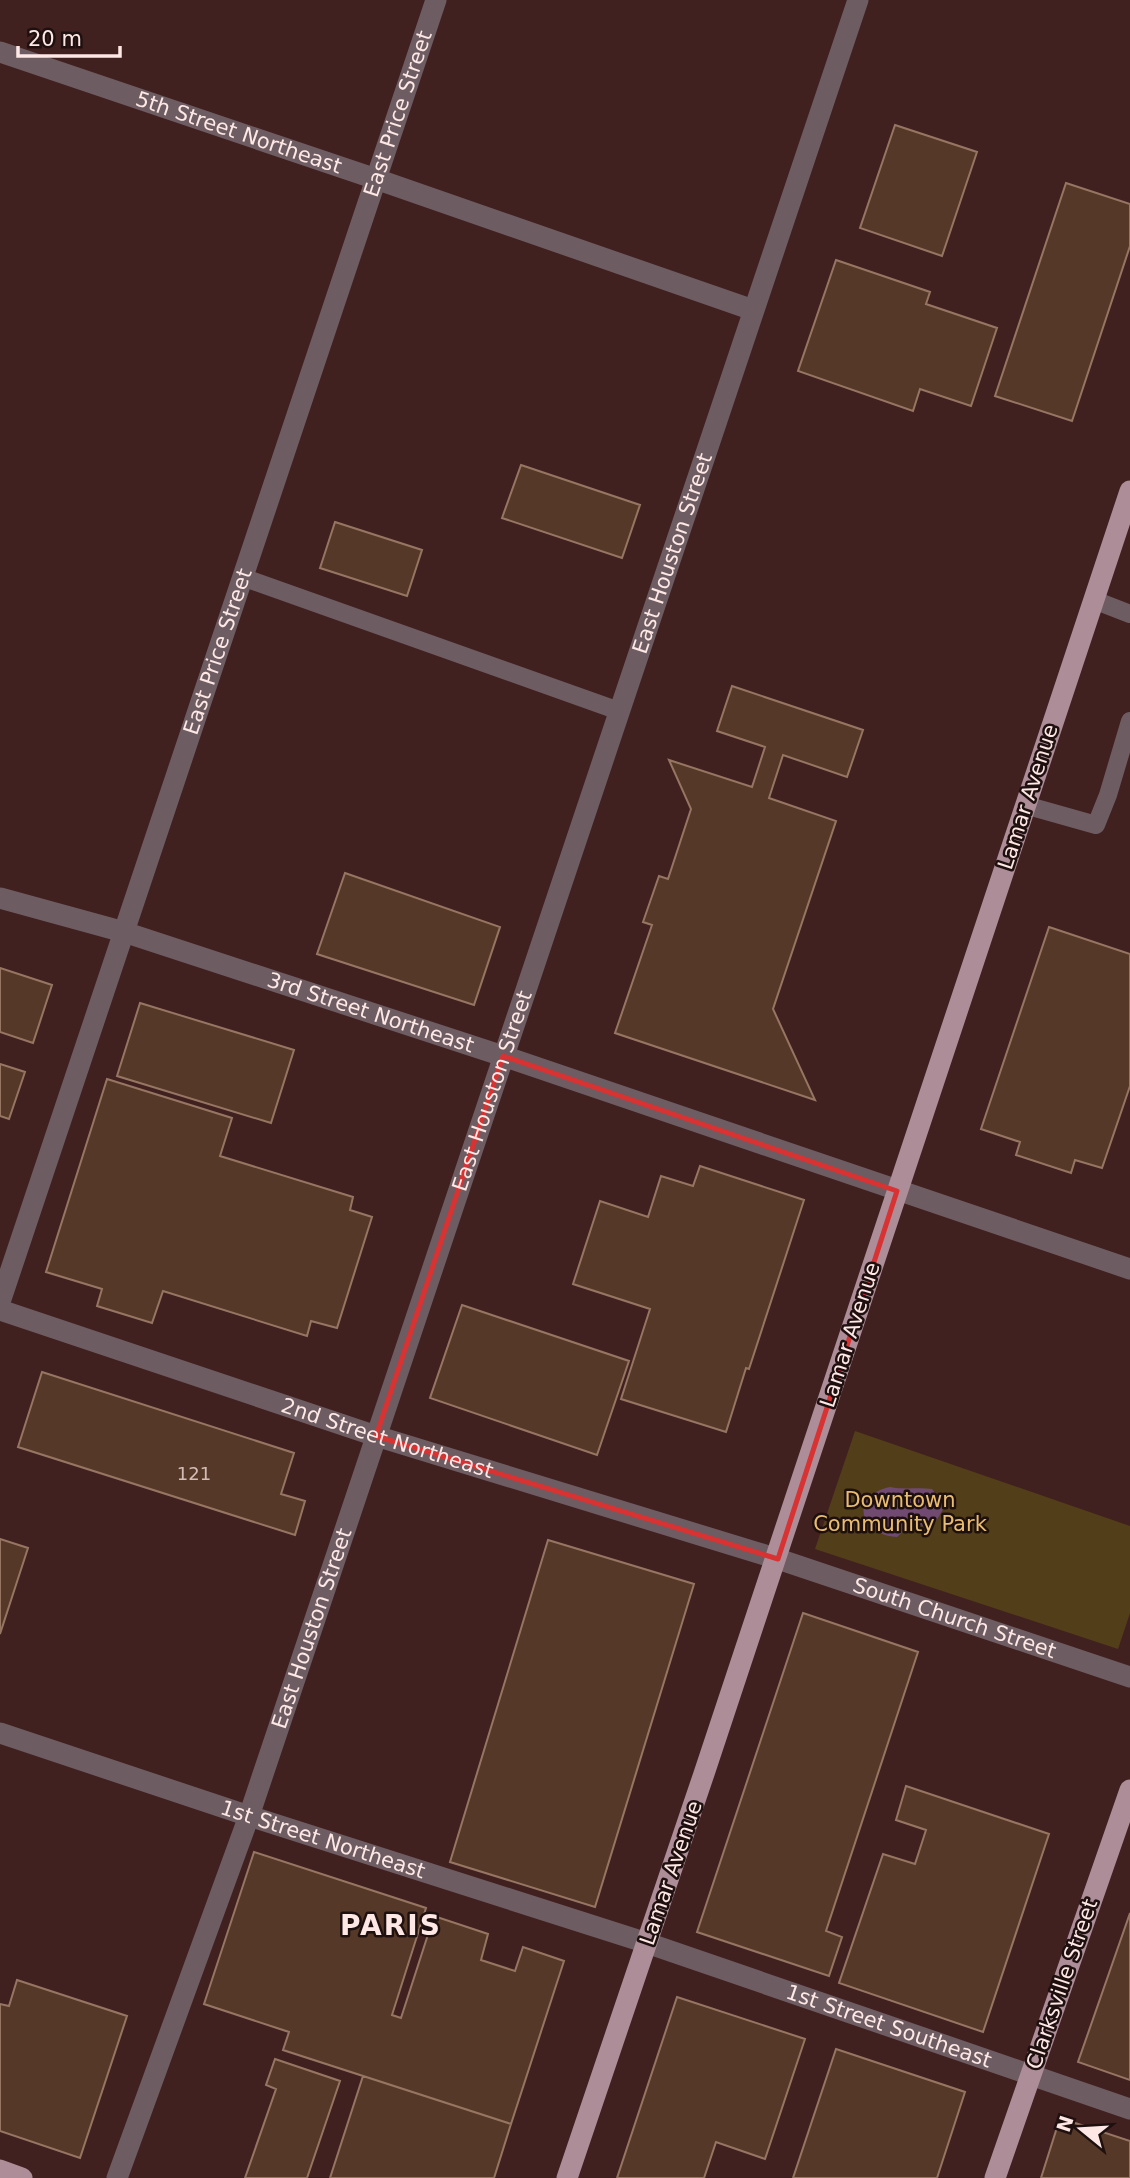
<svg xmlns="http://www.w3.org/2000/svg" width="1130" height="2178" viewBox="0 0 1130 2178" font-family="'DejaVu Sans',sans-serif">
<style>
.green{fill:#523e18}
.water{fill:#704a71}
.building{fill:#553827;stroke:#967663;stroke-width:2}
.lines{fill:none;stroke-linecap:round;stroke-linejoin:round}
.lane{stroke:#6d5d62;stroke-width:18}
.street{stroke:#6d5d62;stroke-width:21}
.primary{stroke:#ad8d98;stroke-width:21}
.marked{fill:none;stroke:#d83232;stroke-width:5;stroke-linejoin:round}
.labels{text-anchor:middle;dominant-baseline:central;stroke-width:5;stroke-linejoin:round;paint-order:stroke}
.number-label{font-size:18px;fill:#d4bcb6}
.street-label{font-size:21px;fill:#fee8e6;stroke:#1e100f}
.park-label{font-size:21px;fill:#e9bc70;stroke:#1e100f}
.district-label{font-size:28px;font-weight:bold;letter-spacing:2px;fill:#fee8e6;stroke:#1e100f}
</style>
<rect width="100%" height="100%" fill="#412120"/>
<path class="green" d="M 855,1431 L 1130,1526 L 1130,1613 L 1118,1649 L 815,1549 Z"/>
<path class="water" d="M 890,1487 C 905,1490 918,1487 932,1489 L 945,1506 L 935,1523 L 924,1527 L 914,1521 L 897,1537 C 860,1535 848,1496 890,1487 Z"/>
<path class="building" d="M 895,125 L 977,152 L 942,256 L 860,228 Z
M 1066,183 L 1130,204 L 1130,246 L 1072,421 L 995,396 Z
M 836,260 L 930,292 L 926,304 L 997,328 L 971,406 L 920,389 L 913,411 L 798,371 Z
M 521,465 L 640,505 L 622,558 L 502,518 Z
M 335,522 L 422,550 L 407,596 L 320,568 Z
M 732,686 L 863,730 L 847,777 L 783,755 L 769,798 L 836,821 L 773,1009 L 815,1100 L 615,1033 L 652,925 L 643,922 L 659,876 L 668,879 L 691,809 L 669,760 L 752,787 L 765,747 L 717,731 Z
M 345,873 L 500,927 L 474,1005 L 317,954 Z
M 1049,927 L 1130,954 L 1130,1086 L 1102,1168 L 1075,1160 L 1071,1173 L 1016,1155 L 1020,1142 L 981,1129 Z
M 0,968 L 52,985 L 33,1043 L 0,1032 Z
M 140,1003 L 294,1050 L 271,1123 L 117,1076 Z
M 0,1064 L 25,1072 L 9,1119 L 0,1116 Z
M 107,1079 L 232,1118 L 220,1156 L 353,1197 L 350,1210 L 372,1217 L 337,1328 L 311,1321 L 307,1336 L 163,1291 L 152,1323 L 97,1306 L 102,1289 L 46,1272 Z
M 700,1166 L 804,1200 L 749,1369 L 746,1368 L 726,1432 L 621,1399 L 650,1309 L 573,1284 L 600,1201 L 648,1217 L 661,1176 L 693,1186 Z
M 462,1305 L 629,1361 L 597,1455 L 430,1398 Z
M 42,1372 L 294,1453 L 281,1494 L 305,1501 L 295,1535 L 18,1447 Z
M 0,1539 L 28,1548 L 0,1634 Z
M 548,1540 L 694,1584 L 595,1907 L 450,1862 Z
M 803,1613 L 918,1652 L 826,1931 L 842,1937 L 829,1976 L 697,1932 Z
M 906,1786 L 1049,1834 L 983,2032 L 839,1983 L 883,1854 L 915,1864 L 926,1830 L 896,1820 Z
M 254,1852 L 426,1908 L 392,2015 L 401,2018 L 434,1916 L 488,1934 L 481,1960 L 515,1971 L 523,1947 L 564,1961 L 511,2124 L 283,2050 L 289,2032 L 204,2004 Z
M 1130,1913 L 1130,2080 L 1078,2062 Z
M 17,1980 L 127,2016 L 80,2158 L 0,2131 L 0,2004 L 9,2006 Z
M 677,1997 L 805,2039 L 765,2159 L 716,2142 L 704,2178 L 617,2178 Z
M 836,2049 L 965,2092 L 937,2178 L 793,2178 Z
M 275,2059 L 340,2081 L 307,2178 L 245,2178 L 276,2089 L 266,2085 Z
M 363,2076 L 511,2124 L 494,2178 L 330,2178 Z
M 1060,2118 L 1130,2141 L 1130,2178 L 1041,2178 Z"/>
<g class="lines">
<path class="lane" d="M 242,577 L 619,711
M 1094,600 L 1130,614
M 1025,805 L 1096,825 L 1108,795 L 1130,721"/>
<g class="street">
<path id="s1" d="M 0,52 L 376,179 L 753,310"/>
<path id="s2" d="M 0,898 L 124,932 L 503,1056 L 1130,1269"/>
<path id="s3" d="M 0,1302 L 436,0"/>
<path id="s4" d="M 0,1310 L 376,1436 L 778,1559 L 1130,1677"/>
<path id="s5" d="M 0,1733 L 249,1816 L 647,1943 L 1130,2109"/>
<path id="s6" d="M 117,2178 L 249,1816 L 858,0"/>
</g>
<path class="primary" d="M 0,2170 L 22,2178
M 567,2178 C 759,1617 943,1053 1130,491
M 995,2178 L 1130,1790"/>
</g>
<path class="marked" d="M 503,1056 L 897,1191 L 778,1559 L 376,1436 Z"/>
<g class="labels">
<g class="number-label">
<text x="194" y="1473">121</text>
</g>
<g class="street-label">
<text stroke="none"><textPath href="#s3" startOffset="1253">East Price Street</textPath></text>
<text stroke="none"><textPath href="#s1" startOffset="252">5th Street Northeast</textPath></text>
<text stroke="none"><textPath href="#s6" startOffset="1717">East Houston Street</textPath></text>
<text stroke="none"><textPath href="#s3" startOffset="686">East Price Street</textPath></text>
<text transform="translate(1028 797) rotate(-72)">Lamar Avenue</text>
<text stroke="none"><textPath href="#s2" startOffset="388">3rd Street Northeast</textPath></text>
<text stroke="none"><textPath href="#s6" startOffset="1150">East Houston Street</textPath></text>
<text transform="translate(850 1335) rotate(-72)">Lamar Avenue</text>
<text stroke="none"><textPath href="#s4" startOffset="408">2nd Street Northeast</textPath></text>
<text stroke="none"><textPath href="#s4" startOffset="1003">South Church Street</textPath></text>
<text stroke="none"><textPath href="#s6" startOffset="583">East Houston Street</textPath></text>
<text stroke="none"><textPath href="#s5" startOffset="340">1st Street Northeast</textPath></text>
<text transform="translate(671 1873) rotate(-71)">Lamar Avenue</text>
<text transform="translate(1062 1984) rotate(-71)">Clarksville Street</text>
<text stroke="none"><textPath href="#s5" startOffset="936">1st Street Southeast</textPath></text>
</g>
<g class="park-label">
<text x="900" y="1500">Downtown<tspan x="900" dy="24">Community Park</tspan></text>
</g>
<g class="district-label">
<text x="391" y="1925">PARIS</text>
</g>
</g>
<g transform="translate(1081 2129) rotate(288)" stroke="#1e100f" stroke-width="5" paint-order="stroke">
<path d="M0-5L12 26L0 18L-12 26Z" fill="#fee8e6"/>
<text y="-10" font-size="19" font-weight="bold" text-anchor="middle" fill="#fee8e6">N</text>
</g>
<path d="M18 46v10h102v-10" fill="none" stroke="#fee8e6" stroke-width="3.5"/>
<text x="28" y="46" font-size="21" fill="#fee8e6" stroke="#1e100f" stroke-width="5" paint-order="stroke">20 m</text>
</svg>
